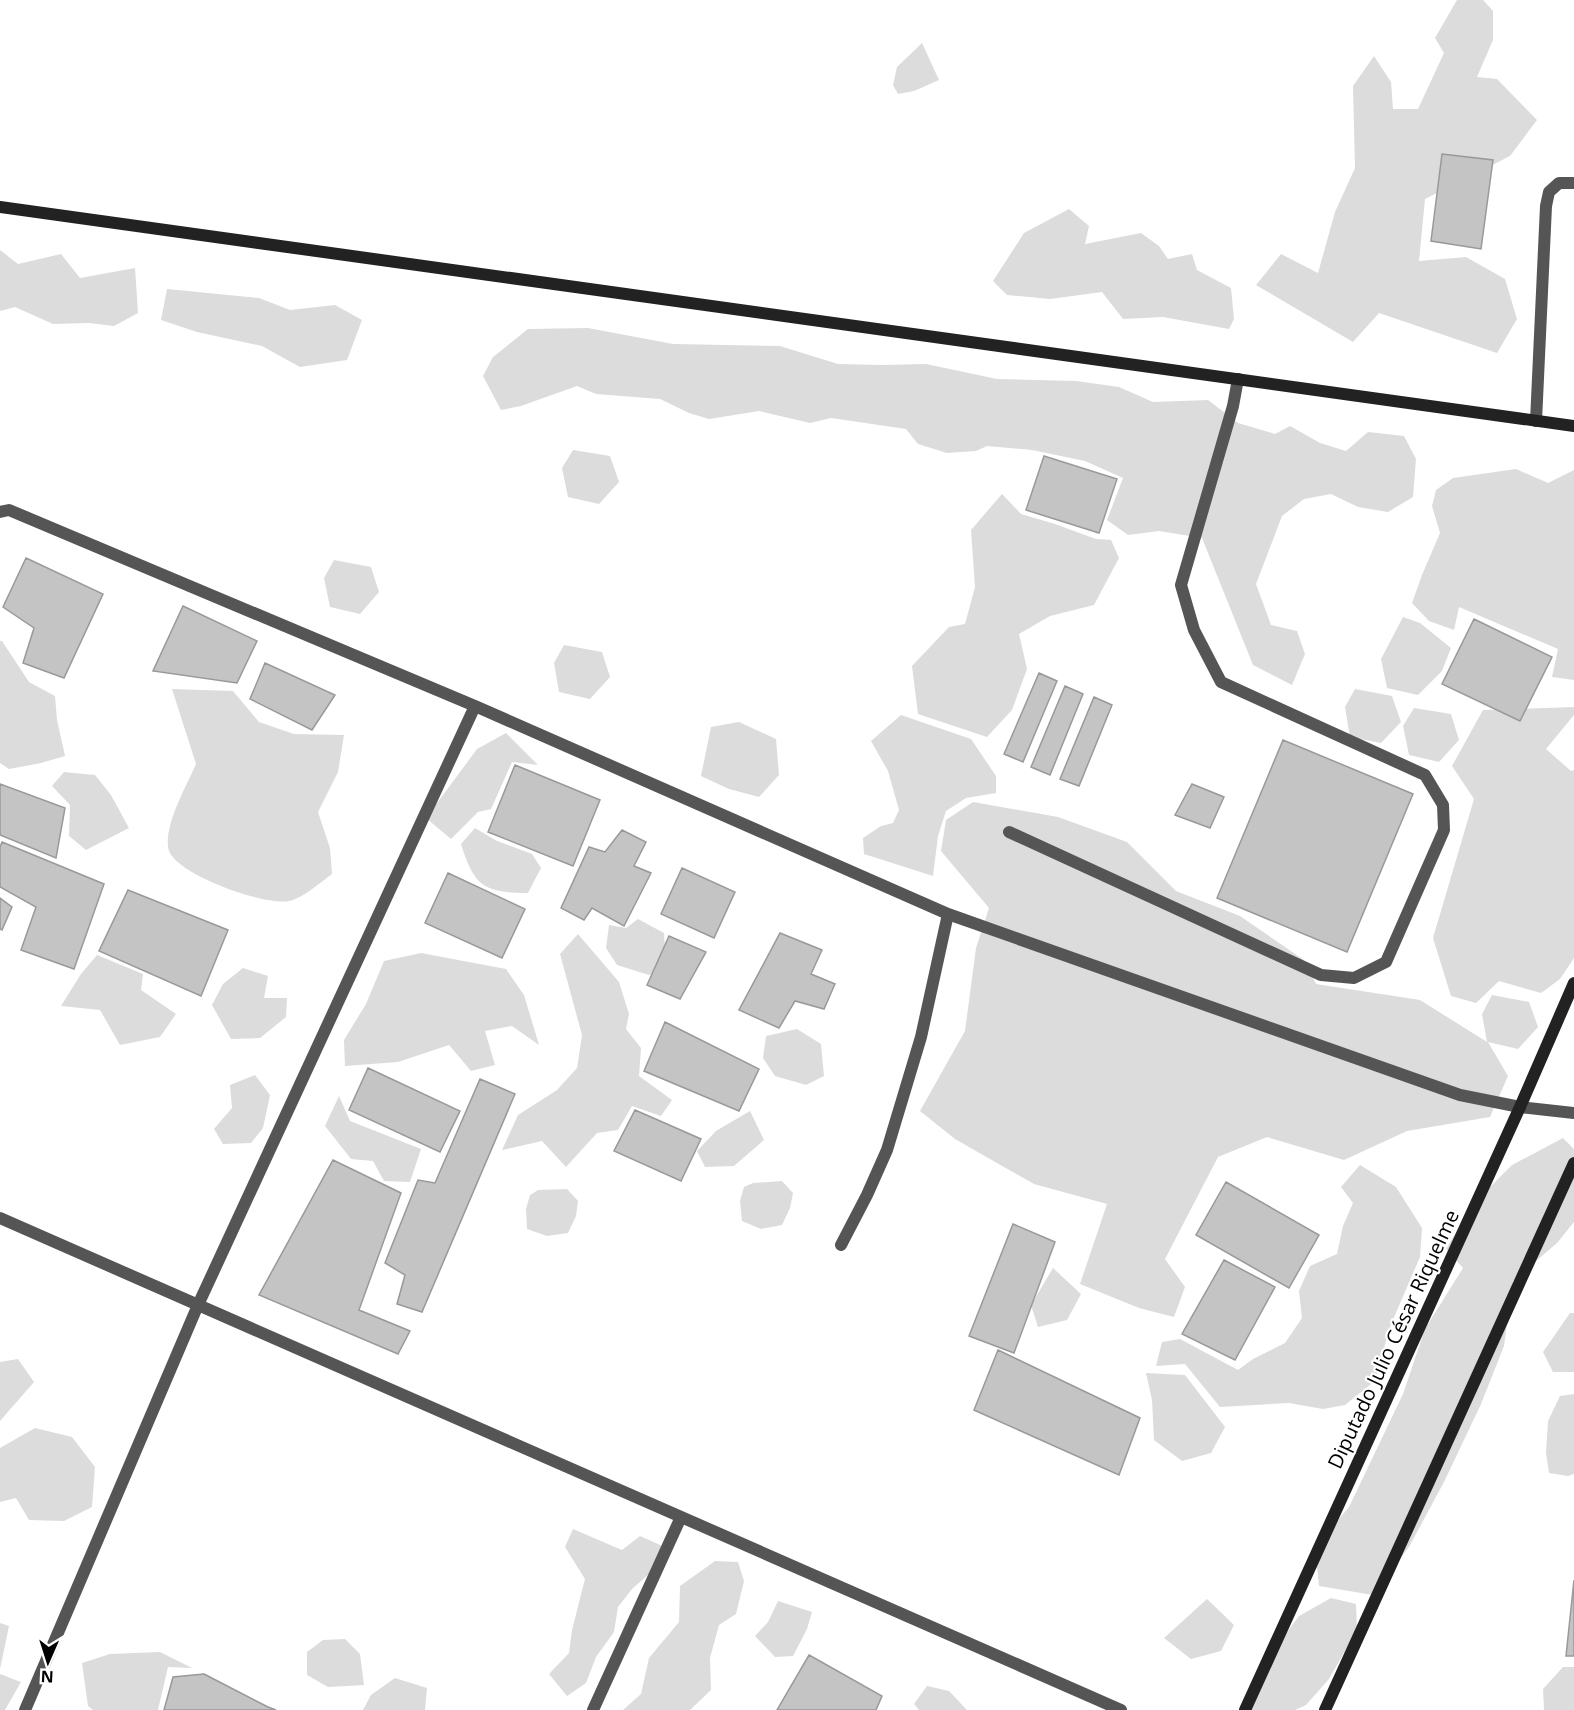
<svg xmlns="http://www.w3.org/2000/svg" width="1574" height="1710" viewBox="0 0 1574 1710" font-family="'Open Sans',sans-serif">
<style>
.green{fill:#dcdcdc}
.building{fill:#c4c4c4;stroke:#999;stroke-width:1.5}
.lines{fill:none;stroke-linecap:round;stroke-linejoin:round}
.lane{stroke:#555;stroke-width:12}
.street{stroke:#555;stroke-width:12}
.secondary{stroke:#222;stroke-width:12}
.labels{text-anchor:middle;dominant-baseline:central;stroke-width:4.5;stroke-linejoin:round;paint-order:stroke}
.street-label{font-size:20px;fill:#000;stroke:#fff}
</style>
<rect width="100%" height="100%" fill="#fff"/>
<path class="green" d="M 1457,0 L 1483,0 L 1493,11 L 1493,40 L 1477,77 L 1497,79 L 1537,120 L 1510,156 L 1425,199 L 1419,261 L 1466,257 L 1505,279 L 1517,319 L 1497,353 L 1379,313 L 1353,342 L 1256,285 L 1281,254 L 1318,273 L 1335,212 L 1355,168 L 1353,86 L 1374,56 L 1391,82 L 1393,109 L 1418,109 L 1444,53 L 1435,38 Z
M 922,43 L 939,80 L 914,91 L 898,94 L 893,85 L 897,67 Z
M 1069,209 L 1089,226 L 1085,244 L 1141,233 L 1159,246 L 1168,259 L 1192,254 L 1197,270 L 1231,288 L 1234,319 L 1229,329 L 1163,317 L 1123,319 L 1102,292 L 1050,299 L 1007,295 L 993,281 L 1024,233 Z
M 0,250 L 18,264 L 61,254 L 80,278 L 135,268 L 138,313 L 114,326 L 89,323 L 53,324 L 15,307 L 0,311 Z
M 167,289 L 259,298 L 290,310 L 335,305 L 362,320 L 347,360 L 300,367 L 262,346 L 197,332 L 161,320 Z
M 588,328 L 673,344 L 780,346 L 838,364 L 882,365 L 926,364 L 997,379 L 1076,381 L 1119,387 L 1153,402 L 1208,400 L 1238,423 L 1275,434 L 1290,426 L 1320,443 L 1346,451 L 1368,432 L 1404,436 L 1416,459 L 1413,497 L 1388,512 L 1358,507 L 1331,494 L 1304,499 L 1282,516 L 1256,584 L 1271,625 L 1297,631 L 1305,654 L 1292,685 L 1253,665 L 1202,538 L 1159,531 L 1128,535 L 1107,520 L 1123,478 L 1085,461 L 1032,450 L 987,446 L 976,451 L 947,453 L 918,444 L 906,429 L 831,418 L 810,423 L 759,411 L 709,419 L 689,413 L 660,399 L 596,394 L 577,386 L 521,406 L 501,410 L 483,376 L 493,357 L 528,329 Z
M 573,450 L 610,456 L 619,482 L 599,504 L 568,497 L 562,468 Z
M 1516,469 L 1548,483 L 1574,470 L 1574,680 L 1552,677 L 1558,649 L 1459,607 L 1454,630 L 1429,621 L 1412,603 L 1422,575 L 1440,533 L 1432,506 L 1436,490 L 1453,478 Z
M 1002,494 L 1021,514 L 1055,524 L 1096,539 L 1111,540 L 1119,558 L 1094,605 L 1050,616 L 1019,634 L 1027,669 L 1012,710 L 987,737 L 918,714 L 912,666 L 949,627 L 965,624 L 975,587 L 971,530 Z
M 334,560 L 371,567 L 379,592 L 360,614 L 330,607 L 324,578 Z
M 1403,617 L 1420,623 L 1451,648 L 1442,671 L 1418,695 L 1387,688 L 1381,659 Z
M 0,641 L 2,641 L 29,682 L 55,696 L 57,720 L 65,756 L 41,763 L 9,769 L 0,763 Z
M 564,645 L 602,652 L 610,677 L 590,699 L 559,692 L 554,663 Z
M 172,689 L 233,691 L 259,722 L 294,734 L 344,735 L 338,772 L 318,812 L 330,848 L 332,874 C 322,881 302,899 289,901 C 264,906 178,875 169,851 C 162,828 187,785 196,764 Z
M 1355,689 L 1392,696 L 1401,722 L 1381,743 L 1350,737 L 1345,707 Z
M 1574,707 L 1574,715 L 1546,749 L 1571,771 L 1574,770 L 1574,958 L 1560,979 L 1541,993 L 1499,981 L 1476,1003 L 1451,996 L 1433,938 L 1474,799 L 1452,766 L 1483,710 Z
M 1414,708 L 1451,714 L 1459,740 L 1439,762 L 1409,755 L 1403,726 Z
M 901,715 L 971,739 L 996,776 L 996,793 L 966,798 L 946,811 L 938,836 L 933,876 L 864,854 L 863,838 L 881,826 L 893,823 L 899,810 L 888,771 L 871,741 Z
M 739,722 L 776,739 L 779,775 L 759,797 L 729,789 L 701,776 L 711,727 Z
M 506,733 L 538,765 L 512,762 L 491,809 L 478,812 L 451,839 L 426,818 L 477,749 Z
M 64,772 L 95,775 L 111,795 L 129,828 L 86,850 L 69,836 L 70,805 L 52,786 Z
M 973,802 L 1058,817 L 1127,842 L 1176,891 L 1240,916 L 1304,960 L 1316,984 L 1420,1000 L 1487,1042 L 1482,1014 L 1492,995 L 1529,1002 L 1538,1027 L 1518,1049 L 1488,1042 L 1508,1076 L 1490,1117 L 1407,1131 L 1344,1160 L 1267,1137 L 1218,1157 L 1165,1259 L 1185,1287 L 1174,1317 L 1139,1308 L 1080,1284 L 1107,1204 L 1034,1184 L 955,1139 L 920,1111 L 965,1031 L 976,948 L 989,908 L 941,851 L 946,820 Z
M 475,828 L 497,841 L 532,854 L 541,868 L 528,893 C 484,893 474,886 461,844 Z
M 638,919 L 664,933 L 666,966 L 649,975 L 617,965 L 606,948 L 609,925 L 626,928 Z
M 578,934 L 619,982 L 629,1014 L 626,1029 L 641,1048 L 639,1076 L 672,1100 L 661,1116 L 632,1106 L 618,1130 L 597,1133 L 566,1167 L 542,1141 L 502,1150 L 518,1115 L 557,1090 L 577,1068 L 582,1035 L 560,954 Z
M 421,953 L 506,969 L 524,995 L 539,1045 L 512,1026 L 485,1031 L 495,1065 L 471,1071 L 449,1045 L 398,1062 L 345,1066 L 344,1040 L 366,1004 L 384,961 Z
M 97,955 L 143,974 L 141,990 L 176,1014 L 160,1037 L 120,1045 L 100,1010 L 61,1006 L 81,974 Z
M 243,968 L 268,976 L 264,998 L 287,998 L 286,1017 L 260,1038 L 231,1039 L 212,1005 L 223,984 Z
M 797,1029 L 821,1044 L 824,1076 L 806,1085 L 775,1076 L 763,1058 L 766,1036 Z
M 255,1075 L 270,1095 L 263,1128 L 251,1143 L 223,1144 L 214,1129 L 232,1108 L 230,1085 Z
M 339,1096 L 350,1121 L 421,1149 L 410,1182 L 384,1181 L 373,1161 L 351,1159 L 325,1126 Z
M 750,1111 L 764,1140 L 734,1166 L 705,1167 L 697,1151 L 716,1131 Z
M 1563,1138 L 1574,1149 L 1574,1222 L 1557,1243 L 1513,1281 L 1504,1346 L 1481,1404 L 1444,1482 L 1409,1547 L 1373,1595 L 1319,1586 L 1315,1548 L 1349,1507 L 1403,1394 L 1425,1329 L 1463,1268 L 1446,1249 L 1473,1204 L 1512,1165 Z
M 1360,1165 L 1396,1187 L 1422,1228 L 1420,1257 L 1389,1329 L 1376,1380 L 1345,1405 L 1323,1409 L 1289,1403 L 1220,1407 L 1185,1364 L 1156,1366 L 1162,1342 L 1180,1339 L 1238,1370 L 1253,1359 L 1285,1343 L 1302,1318 L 1299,1291 L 1310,1266 L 1337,1254 L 1343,1226 L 1353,1203 L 1341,1187 Z
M 782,1181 L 793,1193 L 790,1208 L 782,1225 L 761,1229 L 742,1221 L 740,1201 L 744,1187 L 753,1183 Z
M 567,1189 L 578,1201 L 576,1216 L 568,1233 L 547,1236 L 527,1229 L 526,1209 L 530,1195 L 538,1190 Z
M 1053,1268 L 1081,1294 L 1067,1320 L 1038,1327 L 1031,1305 Z
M 1570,1313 L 1574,1313 L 1574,1372 L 1553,1372 L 1543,1352 Z
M 18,1359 L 34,1382 L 0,1421 L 0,1362 Z
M 1146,1373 L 1185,1375 L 1225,1427 L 1211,1453 L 1182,1461 L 1154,1440 L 1152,1400 Z
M 1574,1394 L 1574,1474 L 1568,1476 L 1549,1473 L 1546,1453 L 1548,1421 L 1560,1396 Z
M 35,1428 L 72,1437 L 95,1467 L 92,1507 L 64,1521 L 29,1520 L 16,1498 L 0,1502 L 0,1448 Z
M 573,1529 L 622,1550 L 640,1536 L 667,1548 L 649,1574 L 632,1589 L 618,1607 L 614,1632 L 596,1657 L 586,1683 L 567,1696 L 549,1674 L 569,1653 L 572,1630 L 585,1579 L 565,1547 Z
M 715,1561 L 738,1562 L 744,1581 L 736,1614 L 719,1625 L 710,1658 L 711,1690 L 690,1710 L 623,1710 L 641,1694 L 649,1658 L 679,1622 L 680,1586 Z
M 1331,1598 L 1356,1604 L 1357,1630 L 1329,1679 L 1306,1705 L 1295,1710 L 1247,1710 L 1279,1643 L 1299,1616 Z
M 1207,1599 L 1234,1625 L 1221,1651 L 1191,1659 L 1164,1638 Z
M 778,1601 L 812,1612 L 807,1629 L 793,1656 L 775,1657 L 755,1636 L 768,1622 Z
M 0,1623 L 9,1626 L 0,1669 Z
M 345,1639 L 360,1654 L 364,1685 L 328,1687 L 307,1675 L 307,1652 L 323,1640 Z
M 160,1652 L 192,1668 L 168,1667 L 158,1710 L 93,1710 L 88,1706 L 82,1663 L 110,1654 Z
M 1563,1667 L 1574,1667 L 1574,1710 L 1544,1710 L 1543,1689 Z
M 0,1674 L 21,1682 L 5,1710 L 0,1710 Z
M 395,1678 L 427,1688 L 425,1710 L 363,1710 L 371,1695 Z
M 927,1686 L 949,1691 L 967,1710 L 919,1710 L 914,1704 Z"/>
<path class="building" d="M 1442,154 L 1493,160 L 1481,249 L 1431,241 Z
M 1044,456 L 1117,479 L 1099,533 L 1026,510 Z
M 26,558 L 103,594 L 64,678 L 23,663 L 34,628 L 3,607 Z
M 183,606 L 257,641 L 237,683 L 153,671 Z
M 1474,619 L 1552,657 L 1520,721 L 1442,684 Z
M 265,663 L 335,695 L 312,730 L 250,699 Z
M 1039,673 L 1057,681 L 1023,762 L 1004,754 Z
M 1065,686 L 1083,694 L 1050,775 L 1031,767 Z
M 1094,697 L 1112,705 L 1079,786 L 1060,779 Z
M 1283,740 L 1413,794 L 1347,952 L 1217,898 Z
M 515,765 L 600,800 L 573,866 L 488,832 Z
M 0,784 L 65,808 L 56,858 L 0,835 Z
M 1192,784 L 1224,797 L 1210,828 L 1175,815 Z
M 622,830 L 646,842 L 634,866 L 651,873 L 624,926 L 592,908 L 584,920 L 561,908 L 589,847 L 605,852 Z
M 2,842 L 104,884 L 74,969 L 21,950 L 36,907 L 0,887 L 0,847 Z
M 682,868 L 735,892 L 714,938 L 661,914 Z
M 448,873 L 525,909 L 502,958 L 425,923 Z
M 128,890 L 228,930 L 201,996 L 99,951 Z
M 0,898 L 12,907 L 2,930 L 0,929 Z
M 780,933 L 822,950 L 811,974 L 835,984 L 824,1009 L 795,1001 L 779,1028 L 739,1010 Z
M 669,936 L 706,952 L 680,999 L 647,985 Z
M 665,1022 L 759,1069 L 739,1111 L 644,1071 Z
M 368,1068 L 460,1111 L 440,1152 L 349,1110 Z
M 480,1079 L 515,1094 L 422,1312 L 397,1304 L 405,1275 L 385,1263 L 418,1180 L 435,1183 Z
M 635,1110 L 701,1139 L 681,1181 L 614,1151 Z
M 333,1160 L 401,1193 L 359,1310 L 410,1331 L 398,1354 L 259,1295 Z
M 1226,1182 L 1319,1235 L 1289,1288 L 1196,1235 Z
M 1013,1224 L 1055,1242 L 1014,1353 L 969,1336 Z
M 1224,1260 L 1275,1287 L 1235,1360 L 1182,1334 Z
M 998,1350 L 1140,1418 L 1119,1475 L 974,1410 Z
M 1574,1580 L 1574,1656 L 1566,1656 Z
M 809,1655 L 882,1696 L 876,1710 L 777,1710 Z
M 204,1674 L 268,1707 L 276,1710 L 164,1710 L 173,1677 Z"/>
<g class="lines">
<path class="lane" d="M 1536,421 L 1546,206 L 1549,192 L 1559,183 L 1574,183
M 1009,832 L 1321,975 L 1354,978 L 1386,962 L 1444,830 L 1443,805 L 1425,775 L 1221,682 L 1194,630 L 1181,585 L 1233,406 L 1238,379"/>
<path class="street" d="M 0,512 L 9,510 L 475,706 L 948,914 L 1460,1095 L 1520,1107 L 1574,1113
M 0,1218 L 1121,1710
M 841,1245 L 867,1195 L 887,1150 L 921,1037 L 948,914
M 25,1710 L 198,1305 L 475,706
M 593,1710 L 681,1517"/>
<path class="secondary" d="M 0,207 L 1574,426
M 1245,1710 L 1520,1107 L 1574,983
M 1325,1710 L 1574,1163"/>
</g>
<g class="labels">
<g class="street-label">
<text transform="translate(1393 1339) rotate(-65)">Diputado Julio César Riquelme</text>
</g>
</g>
<g transform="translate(48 1662) rotate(183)" stroke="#ffffff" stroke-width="4.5" paint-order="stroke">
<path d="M0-4.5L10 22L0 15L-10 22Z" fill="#000000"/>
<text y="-9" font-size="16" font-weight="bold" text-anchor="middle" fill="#000000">N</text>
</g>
</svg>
